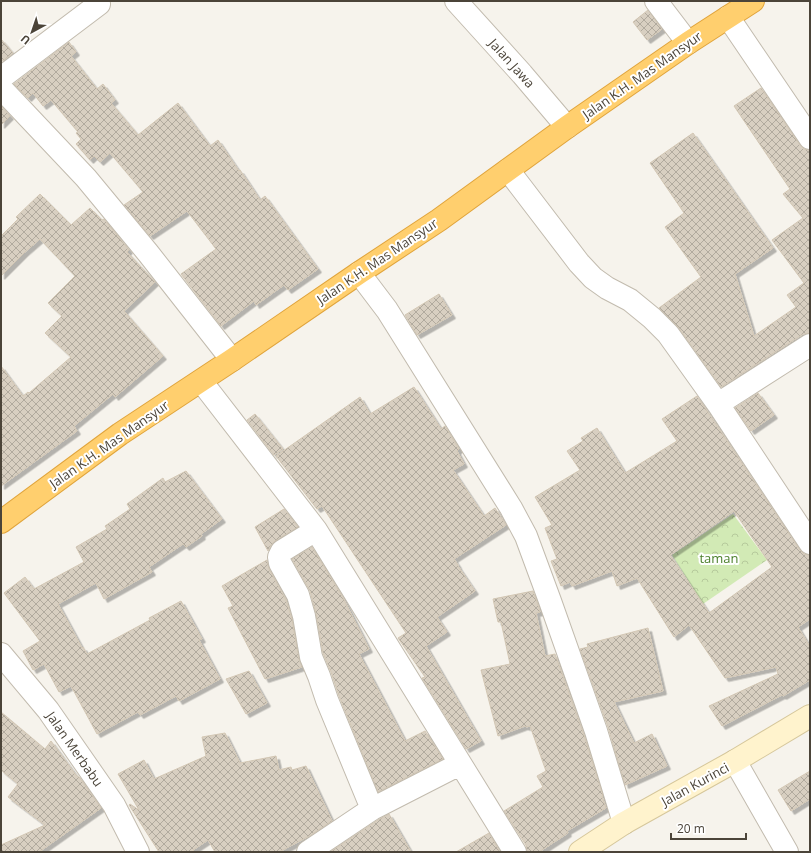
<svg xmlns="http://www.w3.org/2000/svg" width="811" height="853" viewBox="0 0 811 853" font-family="'Open Sans',sans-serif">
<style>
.park{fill:url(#park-crowns)}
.building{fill:url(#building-cross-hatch);stroke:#d3c7b4;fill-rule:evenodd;filter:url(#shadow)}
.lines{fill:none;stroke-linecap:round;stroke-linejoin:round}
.street-casing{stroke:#c2bbae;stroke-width:24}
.secondary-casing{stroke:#d6c79b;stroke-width:24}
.highway-casing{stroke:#e0a43c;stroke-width:24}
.street{stroke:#fff;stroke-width:22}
.secondary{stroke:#fff3cd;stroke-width:22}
.highway{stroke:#ffcf6e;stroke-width:22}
.labels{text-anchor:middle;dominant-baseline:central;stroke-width:4;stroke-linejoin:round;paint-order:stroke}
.street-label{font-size:13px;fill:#4b4439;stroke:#fff}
.park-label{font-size:13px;fill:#4a7f2a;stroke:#fff}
</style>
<defs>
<pattern id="park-crowns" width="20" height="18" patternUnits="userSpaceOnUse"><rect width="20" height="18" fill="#d2eab5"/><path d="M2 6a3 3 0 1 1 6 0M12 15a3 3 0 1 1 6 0" fill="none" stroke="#b6ca9c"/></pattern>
<pattern id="building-cross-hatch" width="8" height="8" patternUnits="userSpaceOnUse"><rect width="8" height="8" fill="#d8cfc1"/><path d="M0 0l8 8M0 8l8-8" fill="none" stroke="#b1aa9e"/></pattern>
<filter id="shadow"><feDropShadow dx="3.5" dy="3.5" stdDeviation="0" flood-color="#0004"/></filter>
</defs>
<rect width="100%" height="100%" fill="#f6f3ec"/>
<path class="park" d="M 733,514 L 767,560 L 703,604 L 672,555 Z"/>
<path class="building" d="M 648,10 L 662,29 L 647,40 L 633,22 Z
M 1,39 L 13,53 L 1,62 Z
M 69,42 L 76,52 L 71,56 L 97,89 L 103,84 L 115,100 L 111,103 L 138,135 L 178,103 L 210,146 L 218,140 L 239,171 L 240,170 L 260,200 L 265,196 L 318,269 L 288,290 L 284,285 L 256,305 L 254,301 L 221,326 L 181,274 L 216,249 L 187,211 L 150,236 L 124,205 L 143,192 L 110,153 L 100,162 L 94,156 L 90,160 L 76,144 L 81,139 L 76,133 L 78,132 L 51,100 L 43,106 L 33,93 L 28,98 L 14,84 Z
M 761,88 L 800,145 L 804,149 L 809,150 L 810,151 L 810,333 L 803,334 L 721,387 L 678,327 L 659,308 L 701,277 L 665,227 L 684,213 L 650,163 L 693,133 L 773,248 L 735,274 L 754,336 L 796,307 L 787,295 L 804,283 L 772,240 L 803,218 L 783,194 L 790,189 L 734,106 Z
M 1,106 L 10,116 L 1,125 Z
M 40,194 L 71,225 L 90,208 L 102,220 L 104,219 L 129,250 L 127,252 L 155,282 L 124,311 L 163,356 L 115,397 L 113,394 L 74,426 L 77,431 L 1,486 L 1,366 L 23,396 L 28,392 L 29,393 L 71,357 L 45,333 L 62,316 L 48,303 L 75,276 L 40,239 L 25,252 L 1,276 L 1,236 L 18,219 L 16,217 Z
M 439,294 L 452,315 L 417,335 L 405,315 Z
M 414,387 L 441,429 L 445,426 L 459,449 L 457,451 L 464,464 L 453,470 L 484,516 L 495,508 L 506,525 L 454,559 L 458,565 L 458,566 L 475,591 L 437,617 L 447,632 L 426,646 L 481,741 L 466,749 L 422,678 L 425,677 L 398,638 L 406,633 L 322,506 L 317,509 L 276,456 L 360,397 L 370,414 Z
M 758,393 L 774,415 L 751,431 L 735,408 Z
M 697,396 L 800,550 L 804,554 L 809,555 L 810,557 L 810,619 L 798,627 L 810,647 L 810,680 L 783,696 L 782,695 L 722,726 L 709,706 L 778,674 L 776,667 L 725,678 L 689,625 L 674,637 L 637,578 L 617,586 L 612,571 L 572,586 L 570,582 L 561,586 L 551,561 L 557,559 L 545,528 L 552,525 L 535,497 L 580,470 L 567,451 L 583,441 L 581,438 L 597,428 L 625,473 L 677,441 L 662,419 ZM 734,511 L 772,567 L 709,613 L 670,555 Z
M 255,414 L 283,449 L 274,455 L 247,420 Z
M 186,471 L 222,519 L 201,534 L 202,536 L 186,547 L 183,544 L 149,567 L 152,572 L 104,599 L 96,583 L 58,604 L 82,648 L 83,647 L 87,654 L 150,620 L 149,618 L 181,601 L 202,639 L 199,640 L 220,679 L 179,701 L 176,696 L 140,715 L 138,712 L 97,734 L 71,686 L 59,692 L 44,664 L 33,670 L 23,651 L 40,641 L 4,593 L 25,577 L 34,589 L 84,562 L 76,547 L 107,529 L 105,526 L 130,509 L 127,504 L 163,478 L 165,482 Z
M 284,509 L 298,527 L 275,541 L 271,545 L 268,551 L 255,527 Z
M 312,547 L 342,596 L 369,649 L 359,654 L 405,741 L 425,731 L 443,759 L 378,792 L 339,696 L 331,672 L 323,653 L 316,614 L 310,591 L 292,559 Z
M 267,560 L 269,569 L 286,600 L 292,619 L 299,659 L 302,667 L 265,679 L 228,608 L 233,606 L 222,586 Z
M 533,591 L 539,608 L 540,612 L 536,613 L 545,656 L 555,654 L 584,735 L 603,795 L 602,796 L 606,808 L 567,831 L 568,833 L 539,852 L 527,852 L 526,845 L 504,811 L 543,787 L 537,776 L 546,771 L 530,726 L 526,727 L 525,726 L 498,736 L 481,670 L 510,664 L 501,622 L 498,622 L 493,599 Z
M 648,628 L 663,691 L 614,702 L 634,743 L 652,734 L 667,766 L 625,785 L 608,727 L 580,649 L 588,647 L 587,644 Z
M 249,671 L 267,703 L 246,714 L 226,679 Z
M 1,712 L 45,749 L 51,741 L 76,775 L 80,778 L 101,808 L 39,852 L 1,852 L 1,845 L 45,825 L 8,797 L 18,784 L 1,770 Z
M 225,733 L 240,763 L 276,756 L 279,770 L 291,767 L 292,770 L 306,766 L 332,821 L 311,835 L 279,852 L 215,852 L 208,840 L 193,850 L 195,852 L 159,852 L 129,805 L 130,804 L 139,810 L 118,774 L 144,760 L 154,779 L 206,756 L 202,737 Z
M 810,771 L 810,799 L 791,811 L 778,790 Z
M 389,814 L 411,852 L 330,852 L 378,820 Z
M 489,833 L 500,852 L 456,852 Z"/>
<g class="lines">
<defs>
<path id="street" d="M 456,1 L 522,74 L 567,127
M 656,1 L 688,43
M 728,17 L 810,138
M 1,78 L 99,4
M 1,88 L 86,178 L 148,253 L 232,360
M 508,170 L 579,263 L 593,278 L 607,288 L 630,300 L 652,318 L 668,334 L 718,404 L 810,543
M 359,273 L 387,310 L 511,508 L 526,536 L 550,601 L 596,731 L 624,823
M 201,381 L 316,530 L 515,852
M 718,404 L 810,345
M 316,530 L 282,551 L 279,557 L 280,563 L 298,595 L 304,616 L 311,657 L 319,676 L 327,700 L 372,809
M 1,654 L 48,710 L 114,805 L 138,852
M 735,761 L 787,852
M 308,852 L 372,809 L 460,764"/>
<path id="secondary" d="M 580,852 L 624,823 L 735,761 L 810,716"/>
<path id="highway" d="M 1,522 L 120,434 L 232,360 L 359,273 L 439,220 L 567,127 L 688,43 L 753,1"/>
</defs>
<use href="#street" class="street-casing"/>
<use href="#secondary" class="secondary-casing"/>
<use href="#highway" class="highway-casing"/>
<use href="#street" class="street"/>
<use href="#secondary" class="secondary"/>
<use href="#highway" class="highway"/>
</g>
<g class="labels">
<g class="street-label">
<text transform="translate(512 63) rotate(48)">Jalan Jawa</text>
<text transform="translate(642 75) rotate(-35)">Jalan K.H. Mas Mansyur</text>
<text transform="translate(377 261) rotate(-34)">Jalan K.H. Mas Mansyur</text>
<text transform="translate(109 444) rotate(-35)">Jalan K.H. Mas Mansyur</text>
<text transform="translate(75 749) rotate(55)">Jalan Merbabu</text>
<text transform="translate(695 784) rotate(-29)">Jalan Kurinci</text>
</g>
<g class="park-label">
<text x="719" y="558">taman</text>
</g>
</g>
<rect width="811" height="853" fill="none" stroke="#4b4439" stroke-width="4"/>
<g transform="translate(32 32) rotate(220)" stroke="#ffffff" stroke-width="3" paint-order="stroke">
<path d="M0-3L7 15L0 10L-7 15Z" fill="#4b4439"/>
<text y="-6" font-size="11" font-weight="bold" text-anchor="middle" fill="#4b4439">U</text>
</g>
<path d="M671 833v6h75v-6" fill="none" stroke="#4b4439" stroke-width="2"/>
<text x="677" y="833" font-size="12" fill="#4b4439" stroke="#ffffff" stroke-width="3" paint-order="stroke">20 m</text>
</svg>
